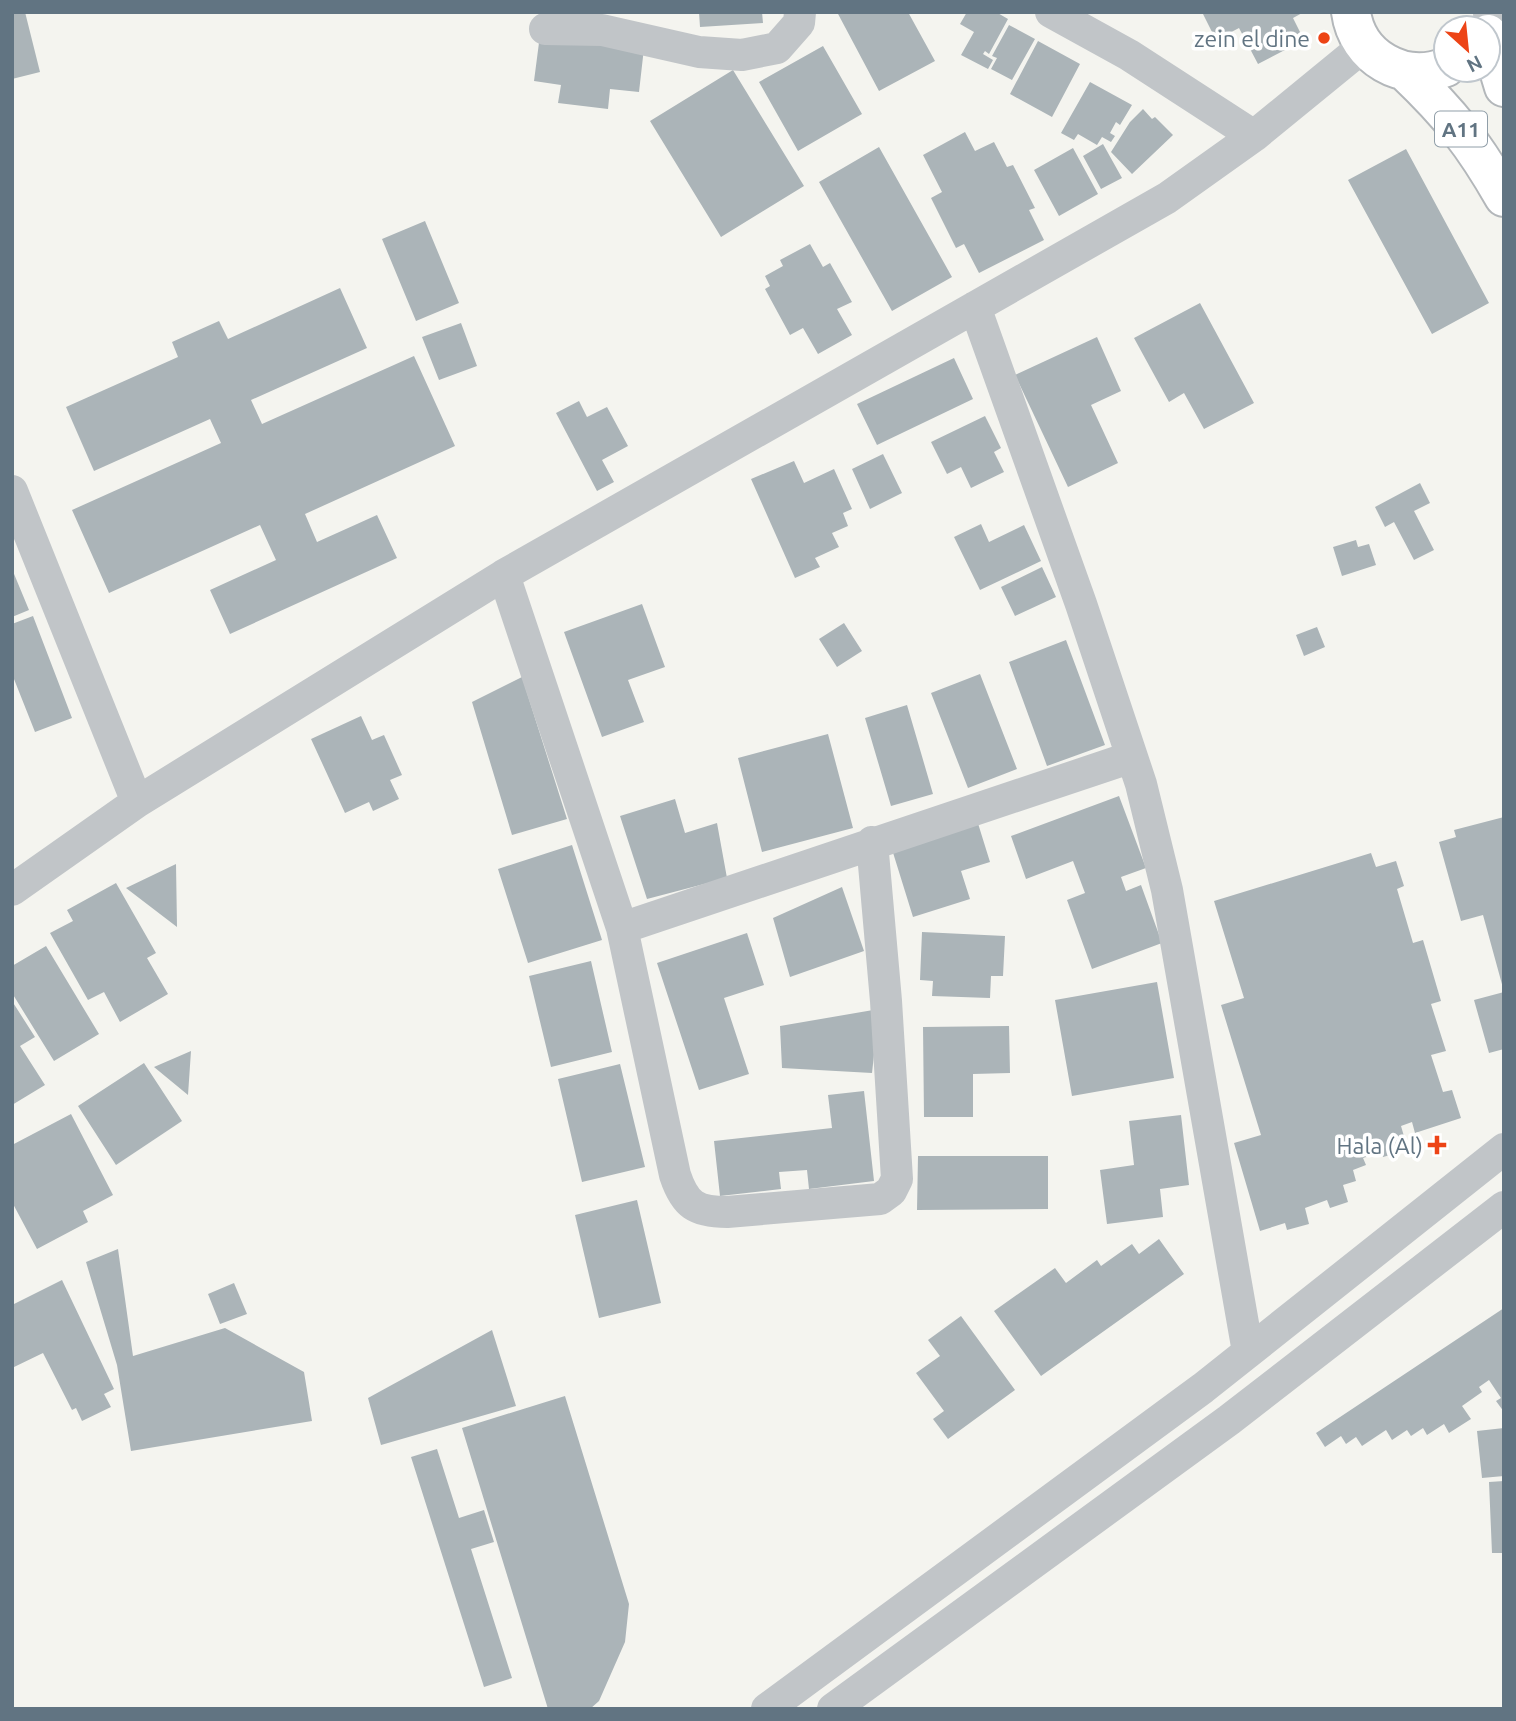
<svg xmlns="http://www.w3.org/2000/svg" width="1516" height="1721" viewBox="0 0 1516 1721" font-family="Ubuntu,sans-serif">
<style>
.building{fill:#abb4b8}
.lines{fill:none;stroke-linecap:round;stroke-linejoin:round}
.highway-casing{stroke:#b3b7ba;stroke-width:42}
.minor{stroke:#c1c5c8;stroke-width:32}
.highway{stroke:#fff;stroke-width:38}
.poi-dot{fill:#ed4416;stroke:#fff;stroke-width:2.5}
.labels{text-anchor:middle;dominant-baseline:central;stroke-width:7;stroke-linejoin:round;paint-order:stroke}
.shield{fill:#fff;stroke:#909ea8;stroke-width:2}
.shield-label{font-size:21px;font-weight:bold;fill:#617482}
.poi-label{font-size:23px;fill:#617482;stroke:#fff;text-anchor:end}
</style>
<rect width="100%" height="100%" fill="#f4f4ef"/>
<path class="building" d="M 12,12 L 25,12 L 40,72 L 12,79 Z
M 699,12 L 762,12 L 763,23 L 700,27 Z
M 837,12 L 908,12 L 935,61 L 879,91 Z
M 967,12 L 996,12 L 1008,19 L 989,54 L 985,51 L 983,54 L 993,60 L 988,69 L 961,55 L 974,32 L 960,24 Z
M 1202,12 L 1304,12 L 1293,18 L 1304,40 L 1258,64 L 1239,28 L 1216,40 Z
M 1009,25 L 1035,39 L 1012,80 L 991,69 L 997,58 L 992,56 Z
M 540,35 L 644,48 L 639,92 L 610,89 L 608,109 L 558,103 L 561,85 L 534,81 Z
M 1038,41 L 1080,64 L 1052,117 L 1010,94 Z
M 823,46 L 862,114 L 798,151 L 759,82 Z
M 733,70 L 804,186 L 721,237 L 650,121 Z
M 1090,82 L 1132,105 L 1120,125 L 1116,122 L 1110,133 L 1115,136 L 1111,142 L 1102,137 L 1097,145 L 1078,134 L 1074,140 L 1061,133 Z
M 1143,109 L 1152,119 L 1155,117 L 1173,135 L 1132,174 L 1111,152 L 1130,122 Z
M 965,132 L 975,151 L 994,142 L 1007,167 L 1013,165 L 1035,208 L 1029,210 L 1044,240 L 979,273 L 964,244 L 956,248 L 931,198 L 942,192 L 923,155 Z
M 1103,144 L 1122,178 L 1101,189 L 1083,156 Z
M 879,147 L 952,277 L 892,311 L 819,182 Z
M 1073,148 L 1098,194 L 1059,216 L 1034,170 Z
M 1406,149 L 1489,303 L 1432,334 L 1348,180 Z
M 425,221 L 459,303 L 416,321 L 382,239 Z
M 810,244 L 823,267 L 830,263 L 852,302 L 837,309 L 852,335 L 818,354 L 803,328 L 790,335 L 765,289 L 770,286 L 765,276 L 783,266 L 780,260 Z
M 340,288 L 367,348 L 251,400 L 262,424 L 414,356 L 455,446 L 305,514 L 317,542 L 377,515 L 397,558 L 230,634 L 210,590 L 276,560 L 260,525 L 109,593 L 72,510 L 221,443 L 210,419 L 94,471 L 66,407 L 178,357 L 172,342 L 219,321 L 228,339 Z
M 1200,303 L 1254,403 L 1204,429 L 1184,393 L 1169,402 L 1134,338 Z
M 461,323 L 477,366 L 439,380 L 422,337 Z
M 1097,337 L 1121,391 L 1091,405 L 1118,463 L 1068,487 L 1015,375 Z
M 954,358 L 973,399 L 877,445 L 857,404 Z
M 579,401 L 587,417 L 607,407 L 628,446 L 602,460 L 614,482 L 597,491 L 556,413 Z
M 985,416 L 1001,448 L 994,452 L 1004,472 L 971,488 L 961,467 L 947,474 L 931,442 Z
M 883,454 L 902,493 L 870,509 L 852,469 Z
M 794,461 L 804,483 L 834,469 L 852,509 L 843,513 L 848,526 L 832,533 L 839,547 L 815,558 L 820,567 L 795,578 L 751,479 Z
M 1420,483 L 1430,503 L 1414,511 L 1434,550 L 1414,560 L 1394,522 L 1385,527 L 1375,507 Z
M 981,524 L 989,542 L 1024,525 L 1041,561 L 980,590 L 954,537 Z
M 1356,540 L 1358,547 L 1369,544 L 1376,565 L 1342,576 L 1333,547 Z
M 1042,567 L 1056,597 L 1015,616 L 1001,587 Z
M 12,569 L 29,610 L 12,617 Z
M 642,604 L 665,667 L 628,680 L 644,722 L 602,737 L 564,632 Z
M 33,616 L 72,718 L 35,732 L 12,674 L 12,624 Z
M 844,623 L 862,651 L 837,667 L 819,639 Z
M 1317,627 L 1325,647 L 1304,656 L 1296,635 Z
M 1066,640 L 1105,745 L 1047,766 L 1009,662 Z
M 980,674 L 1017,769 L 968,788 L 931,693 Z
M 522,677 L 567,819 L 512,835 L 472,702 Z
M 907,705 L 933,794 L 891,806 L 865,718 Z
M 361,716 L 372,740 L 384,735 L 402,775 L 390,780 L 399,799 L 373,811 L 369,802 L 345,813 L 311,739 Z
M 828,734 L 853,828 L 762,852 L 738,758 Z
M 1119,796 L 1146,868 L 1121,877 L 1126,891 L 1141,885 L 1162,943 L 1092,969 L 1067,900 L 1085,893 L 1073,861 L 1026,879 L 1011,836 Z
M 675,799 L 685,833 L 717,823 L 727,878 L 647,899 L 620,816 Z
M 976,817 L 990,862 L 961,871 L 970,899 L 913,917 L 890,843 Z
M 1504,817 L 1504,988 L 1503,988 L 1483,915 L 1461,921 L 1439,842 L 1456,837 L 1454,830 Z
M 572,845 L 602,940 L 528,963 L 498,869 Z
M 1371,853 L 1376,867 L 1396,861 L 1404,886 L 1397,889 L 1413,943 L 1423,940 L 1441,1001 L 1431,1004 L 1446,1051 L 1431,1055 L 1443,1092 L 1452,1090 L 1461,1118 L 1415,1133 L 1412,1122 L 1401,1126 L 1408,1150 L 1383,1157 L 1381,1152 L 1363,1158 L 1366,1165 L 1353,1170 L 1356,1181 L 1343,1185 L 1348,1202 L 1330,1208 L 1327,1200 L 1305,1208 L 1309,1224 L 1287,1230 L 1285,1223 L 1260,1231 L 1234,1143 L 1261,1135 L 1221,1005 L 1244,998 L 1214,901 Z
M 176,864 L 177,927 L 126,888 Z
M 116,883 L 156,953 L 147,958 L 168,994 L 120,1022 L 104,992 L 88,1000 L 50,933 L 73,921 L 67,910 Z
M 842,887 L 864,951 L 790,977 L 773,918 Z
M 922,932 L 1005,936 L 1003,976 L 991,976 L 990,998 L 932,996 L 933,981 L 920,980 Z
M 747,933 L 764,985 L 724,998 L 749,1074 L 699,1090 L 657,963 Z
M 46,946 L 99,1034 L 54,1061 L 12,993 L 12,966 Z
M 591,961 L 612,1052 L 551,1067 L 529,976 Z
M 1157,982 L 1174,1078 L 1072,1096 L 1055,1000 Z
M 1504,992 L 1504,1049 L 1489,1053 L 1474,1000 Z
M 12,1001 L 35,1037 L 20,1046 L 45,1085 L 12,1105 Z
M 879,1009 L 872,1073 L 782,1068 L 780,1026 Z
M 1009,1026 L 1010,1073 L 973,1074 L 973,1117 L 924,1117 L 923,1027 Z
M 191,1051 L 188,1095 L 154,1067 Z
M 144,1063 L 182,1121 L 116,1165 L 78,1106 Z
M 620,1064 L 645,1167 L 582,1182 L 558,1079 Z
M 864,1091 L 874,1181 L 809,1189 L 807,1170 L 779,1172 L 781,1189 L 720,1196 L 714,1141 L 832,1128 L 828,1095 Z
M 71,1114 L 113,1195 L 83,1211 L 88,1222 L 37,1249 L 12,1202 L 12,1145 Z
M 1181,1115 L 1189,1185 L 1160,1189 L 1163,1217 L 1107,1224 L 1100,1170 L 1134,1165 L 1129,1121 Z
M 918,1156 L 1048,1156 L 1048,1209 L 917,1210 Z
M 637,1200 L 661,1303 L 599,1318 L 575,1215 Z
M 1159,1239 L 1184,1274 L 1041,1376 L 994,1311 L 1055,1268 L 1066,1283 L 1097,1260 L 1101,1266 L 1132,1244 L 1139,1254 Z
M 118,1249 L 133,1356 L 225,1328 L 304,1372 L 312,1421 L 131,1451 L 117,1365 L 86,1262 Z
M 62,1280 L 114,1389 L 104,1394 L 111,1407 L 82,1421 L 76,1408 L 72,1410 L 43,1353 L 12,1368 L 12,1305 Z
M 234,1283 L 247,1314 L 220,1324 L 208,1294 Z
M 1504,1308 L 1504,1412 L 1496,1401 L 1501,1398 L 1489,1380 L 1479,1387 L 1482,1392 L 1462,1406 L 1471,1419 L 1449,1433 L 1444,1424 L 1427,1435 L 1423,1428 L 1411,1436 L 1407,1430 L 1392,1440 L 1386,1430 L 1362,1446 L 1356,1437 L 1346,1444 L 1341,1436 L 1325,1447 L 1316,1433 Z
M 961,1316 L 1015,1390 L 948,1439 L 933,1419 L 944,1411 L 916,1373 L 940,1356 L 928,1340 Z
M 492,1330 L 516,1406 L 381,1445 L 368,1398 Z
M 565,1396 L 629,1604 L 625,1642 L 599,1701 L 590,1709 L 548,1709 L 462,1428 Z
M 1504,1428 L 1504,1476 L 1482,1478 L 1477,1431 Z
M 437,1449 L 459,1518 L 484,1510 L 494,1542 L 471,1549 L 512,1678 L 484,1687 L 411,1457 Z
M 1504,1481 L 1504,1553 L 1492,1553 L 1489,1482 Z"/>
<g class="lines">
<defs>
<path id="highway" d="M 1351,12 C 1357,57 1403,84 1446,67
M 1488,34 L 1504,87
M 1406,72 C 1450,114 1474,144 1504,197"/>
</defs>
<use href="#highway" class="highway-casing"/>
<path class="minor" d="M 1051,12 L 1129,55 L 1254,136
M 1489,14 L 1504,14
M 545,29 L 602,30 L 699,52 L 742,55 L 777,48 L 799,23 L 800,12
M 975,307 L 1081,604 L 1141,784 L 1167,890 L 1248,1352
M 12,491 L 137,802
M 504,575 L 622,928 L 675,1175 C 685,1205 696,1212 727,1212 L 880,1199 L 891,1191 L 897,1179 L 886,1001 L 872,842
M 12,890 L 137,802 L 504,575 L 1167,198 L 1254,136 L 1364,46
M 622,928 L 1132,757
M 767,1709 L 1203,1388 L 1504,1149
M 833,1709 L 1229,1420 L 1504,1207"/>
<use href="#highway" class="highway"/>
</g>
<g class="poi-dot">
<circle cx="1324" cy="38" r="7"/>
<path d="M1433.5 1134.5h7v7h7v7h-7v7h-7v-7h-7v-7h7z"/>
</g>
<g class="labels">
<rect class="shield" x="1435" y="111.5" width="52" height="35" rx="5"/>
<g class="shield-label">
<text x="1461" y="129">A11</text>
</g>
<g class="poi-label">
<text x="1310" y="38">zein el dine</text>
<text x="1423" y="1145">Hala (Al)</text>
</g>
</g>
<rect width="1516" height="1721" fill="none" stroke="#617482" stroke-width="28"/>
<g transform="translate(1467 49) rotate(153)"><circle r="33" fill="#ffffff" stroke="#c0c7cd" stroke-width="2"/>
<path d="M0-5L12 26L0 18L-12 26Z" fill="#ed4416"/>
<text y="-10" font-size="19" font-weight="bold" text-anchor="middle" fill="#617482">N</text>
</g>
</svg>
